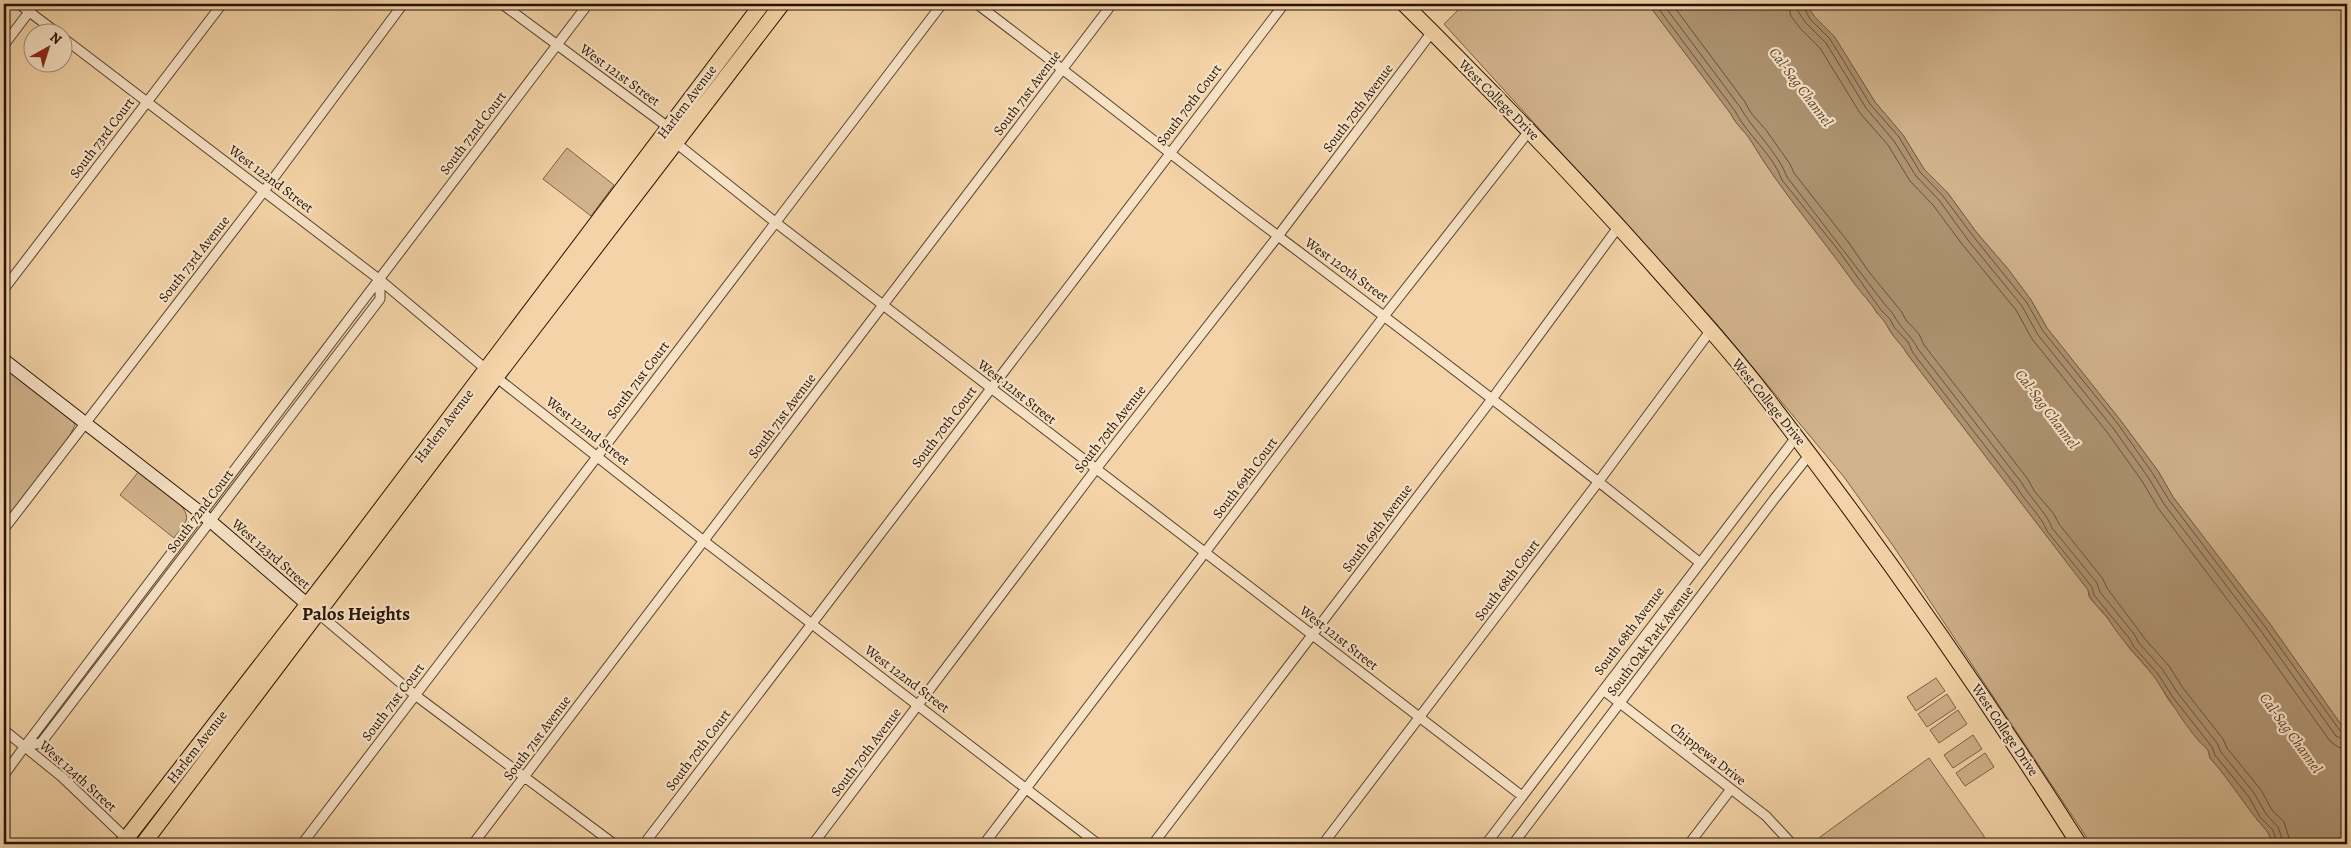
<svg xmlns="http://www.w3.org/2000/svg" width="2351" height="848" viewBox="0 0 2351 848" font-family="Alegreya,serif">
<style>
.green{fill:#d0b28b;stroke:#7a6248}
.water{fill:#ad9270;stroke:#765f45}
.lines{fill:none;stroke-linecap:round;stroke-linejoin:round}
.shore{stroke:#68523a;stroke-width:1}
.street-casing{stroke:#58432d;stroke-width:11}
.secondary-casing{stroke:#241304;stroke-width:14}
.primary-casing{stroke:#241304;stroke-width:17}
.street{stroke:#f7e2c6;stroke-width:9}
.secondary{stroke:#f7e2c6;stroke-width:12}
.primary{stroke:#f3d3a7;stroke-width:15}
.labels{text-anchor:middle;dominant-baseline:central;stroke-width:4.5;stroke-linejoin:round;paint-order:stroke}
.street-label{font-size:14px;fill:#241304;stroke:#f7e2c6}
.water-label{font-size:15px;font-style:italic;fill:#5b462f;stroke:#f7e2c6}
.district-label{font-size:19px;font-weight:bold;fill:#241304;stroke:#f7e2c6}
</style>
<rect width="100%" height="100%" fill="#f3d3a7"/>
<filter id="stains"><feTurbulence type="fractalNoise" baseFrequency=".004" numOctaves="4"/><feColorMatrix values="0 0 0 0 .2 0 0 0 0 .09 0 0 0 0 .02 0 0 0 .5 -.17"/></filter>
<radialGradient id="worn" r=".72"><stop offset=".6" stop-color="#630" stop-opacity="0"/><stop offset="1" stop-color="#630" stop-opacity=".3"/></radialGradient>
<path class="green" d="M 1464,4 L 1648,4 L 1731,114 C 1736,125 1745,131 1751,141 C 1780,190 1820,235 1854,283 C 1861,293 1871,302 1877,313 C 1883,319 1885,322 1889,329 C 1894,339 1903,345 1908,355 L 2088,590 L 2089,597 L 2108,619 L 2130,649 L 2155,677 L 2168,699 L 2208,750 L 2210,758 C 2231,781 2246,808 2267,831 C 2270,835 2270,840 2274,844 L 2091,844 L 1894,547 L 1844,477 L 1716,323 L 1444,24 Z
M 1806,4 L 2347,4 L 2347,733 L 2270,624 L 2173,497 L 2158,471 L 2121,421 L 2047,328 L 2031,300 L 2008,269 L 1977,233 L 1947,192 L 1924,169 L 1903,135 L 1875,102 L 1834,36 L 1814,16 Z
M 567,148 L 614,185 L 591,216 L 543,179 Z
M 4,366 L 74,421 L 75,425 L 69,437 L 4,522 Z
M 139,471 C 150,480 192,505 186,521 C 183,527 177,533 174,538 L 120,495 Z
M 1936,678 L 1945,691 L 1916,711 L 1907,697 Z
M 1947,694 L 1956,708 L 1927,727 L 1918,714 Z
M 1958,710 L 1967,724 L 1939,743 L 1930,730 Z
M 1973,735 L 1982,749 L 1953,768 L 1944,755 Z
M 1985,753 L 1994,767 L 1965,786 L 1956,773 Z
M 1929,758 L 1984,836 L 1985,844 L 1819,844 L 1820,837 Z"/>
<path class="water" d="M 1648,4 L 1806,4 L 1814,16 L 1834,36 L 1875,102 L 1903,135 L 1924,169 L 1947,192 L 1977,233 L 2008,269 L 2031,300 L 2047,328 L 2121,421 L 2158,471 L 2173,497 L 2270,624 L 2347,733 L 2347,844 L 2274,844 C 2270,840 2270,835 2267,831 C 2246,808 2231,781 2210,758 L 2208,750 C 2189,734 2170,699 2155,678 C 2140,657 2120,640 2108,618 C 2101,608 2090,602 2088,590 L 1908,355 C 1903,345 1894,339 1889,329 C 1885,322 1883,319 1877,313 C 1871,302 1861,293 1854,283 C 1820,235 1780,190 1751,141 C 1745,131 1736,125 1731,114 Z"/>
<g class="lines">
<path class="shore" d="M 1655,4 L 1735,111 C 1747,135 1773,154 1782,180 L 1839,251 L 1881,310 L 1890,319 L 1894,327 L 1908,342 L 1913,353 L 2016,486 C 2025,502 2041,515 2047,531 L 2092,587 L 2094,595 L 2129,638 L 2134,647 L 2158,674 L 2172,696 L 2212,747 L 2215,755 L 2249,797 L 2260,817 L 2273,830 L 2277,844
M 1663,4 L 1740,107 C 1752,129 1779,154 1787,177 L 1886,306 C 1893,312 1895,319 1901,326 C 1907,334 1913,339 1918,349 L 2021,482 C 2030,498 2047,513 2052,528 L 2097,583 L 2100,592 L 2134,634 L 2139,643 L 2163,670 L 2177,692 L 2217,743 L 2221,752 L 2254,793 L 2266,814 L 2278,827 L 2284,844
M 1672,4 L 1745,102 L 1751,113 L 1766,130 L 1790,164 L 1794,173 L 1849,243 L 1869,272 L 1901,311 L 1906,320 L 1919,334 L 1924,345 L 2027,478 L 2035,492 L 2054,514 L 2059,524 L 2103,579 L 2107,588 L 2145,639 L 2169,666 L 2183,688 L 2223,739 L 2227,748 L 2261,790 L 2272,810 L 2284,822 L 2291,844
M 1788,4 L 1791,16 L 1800,28 L 1820,48 L 1860,113 L 1888,145 L 1910,181 L 1933,205 L 1962,244 L 2016,310 L 2032,339 L 2107,432 L 2142,481 L 2158,508 L 2255,636 L 2330,741 L 2338,747 L 2347,749
M 1795,4 L 1797,10 L 1805,22 L 1826,43 L 1866,108 L 1894,141 L 1916,176 L 1939,200 L 1968,240 L 2022,306 L 2038,335 L 2113,428 L 2148,477 L 2164,504 L 2261,631 L 2336,736 L 2347,741
M 1802,4 L 1810,19 L 1830,39 L 1870,104 L 1899,137 L 1920,172 L 1943,196 L 1973,236 L 2027,303 L 2043,331 L 2118,424 L 2153,474 L 2169,500 L 2266,628 L 2341,732 L 2347,735"/>
<defs>
<path id="street" d="M 19,4 L 56,32
M 502,4 L 668,127 L 676,143 L 775,222 L 1522,796
M 977,4 C 1078,80 1177,160 1278,236 C 1420,343 1561,450 1699,562
M 62,37 L 380,280 L 487,370 L 704,541 L 1098,844
M 4,45 L 35,4
M 380,280 L 380,299 L 41,743 L 25,746 L 588,4
M 4,289 L 222,4
M 4,529 L 264,191 L 403,4
M 319,614 L 415,695 L 614,844
M 1603,690 L 1766,816 L 1792,844
M 4,730 L 62,777 L 132,844
M 4,775 L 25,746
M 302,844 L 942,4
M 473,844 L 1112,4
M 644,844 L 1284,4
M 813,844 L 1096,469 L 1278,236 L 1432,32
M 984,844 L 1385,315 L 1530,130
M 1153,844 L 1492,399 L 1619,226
M 1323,844 L 1599,481 L 1711,330
M 1486,844 L 1797,436
M 1513,844 L 1775,498 L 1810,454
M 1689,844 L 1731,789"/>
<path id="secondary" d="M 4,360 L 201,513 L 315,611"/>
<path id="primary" d="M 1404,4 C 1493,92 1579,181 1662,275 C 1693,310 1725,345 1754,382 C 1870,531 1978,685 2079,844
M 122,844 L 343,559 L 762,4
M 143,844 L 496,377 L 782,4"/>
</defs>
<use href="#street" class="street-casing"/>
<use href="#secondary" class="secondary-casing"/>
<use href="#primary" class="primary-casing"/>
<use href="#street" class="street"/>
<use href="#secondary" class="secondary"/>
<use href="#primary" class="primary"/>
</g>
<g class="labels">
<g class="street-label">
<text transform="translate(620 75) rotate(36)">West 121st Street</text>
<text transform="translate(1027 93) rotate(-53)">South 71st Avenue</text>
<text transform="translate(1499 100) rotate(45)">West College Drive</text>
<text transform="translate(687 102) rotate(-53)">Harlem Avenue</text>
<text transform="translate(1189 105) rotate(-53)">South 70th Court</text>
<text transform="translate(1358 108) rotate(-53)">South 70th Avenue</text>
<text transform="translate(473 133) rotate(-53)">South 72nd Court</text>
<text transform="translate(102 138) rotate(-53)">South 73rd Court</text>
<text transform="translate(271 179) rotate(37)">West 122nd Street</text>
<text transform="translate(194 259) rotate(-52)">South 73rd Avenue</text>
<text transform="translate(1347 270) rotate(36)">West 120th Street</text>
<text transform="translate(638 380) rotate(-53)">South 71st Court</text>
<text transform="translate(1017 392) rotate(38)">West 121st Street</text>
<text transform="translate(1769 402) rotate(51)">West College Drive</text>
<text transform="translate(782 416) rotate(-53)">South 71st Avenue</text>
<text transform="translate(444 426) rotate(-53)">Harlem Avenue</text>
<text transform="translate(944 427) rotate(-53)">South 70th Court</text>
<text transform="translate(1110 429) rotate(-52)">South 70th Avenue</text>
<text transform="translate(588 431) rotate(38)">West 122nd Street</text>
<text transform="translate(1245 478) rotate(-53)">South 69th Court</text>
<text transform="translate(200 511) rotate(-53)">South 72nd Court</text>
<text transform="translate(1377 528) rotate(-53)">South 69th Avenue</text>
<text transform="translate(271 554) rotate(41)">West 123rd Street</text>
<text transform="translate(1507 580) rotate(-53)">South 68th Court</text>
<text transform="translate(1629 631) rotate(-53)">South 68th Avenue</text>
<text transform="translate(1339 638) rotate(38)">West 121st Street</text>
<text transform="translate(1650 641) rotate(-53)">South Oak Park Avenue</text>
<text transform="translate(907 679) rotate(37)">West 122nd Street</text>
<text transform="translate(393 702) rotate(-53)">South 71st Court</text>
<text transform="translate(2005 730) rotate(56)">West College Drive</text>
<text transform="translate(537 738) rotate(-53)">South 71st Avenue</text>
<text transform="translate(197 747) rotate(-52)">Harlem Avenue</text>
<text transform="translate(698 750) rotate(-53)">South 70th Court</text>
<text transform="translate(866 752) rotate(-53)">South 70th Avenue</text>
<text transform="translate(1708 754) rotate(38)">Chippewa Drive</text>
<text transform="translate(78 776) rotate(42)">West 124th Street</text>
</g>
<g class="water-label">
<text transform="translate(1801 87) rotate(53)">Cal-Sag Channel</text>
<text transform="translate(2047 409) rotate(53)">Cal-Sag Channel</text>
<text transform="translate(2291 733) rotate(54)">Cal-Sag Channel</text>
</g>
<g class="district-label">
<text x="356" y="614">Palos Heights</text>
</g>
</g>
<rect width="2351" height="848" fill="none" stroke="#f3d3a7" stroke-width="20"/>
<rect x="5" y="5" width="2341" height="838" fill="none" stroke="#241304" stroke-width="2.5"/>
<rect x="10" y="10" width="2331" height="828" fill="none" stroke="#241304"/>
<g transform="translate(48 48) rotate(39)"><circle r="24" fill="#f7e2c6" stroke="#a38f78"/>
<path d="M0-4L9 19L0 12L-9 19Z" fill="#8f2418"/>
<text y="-8" font-size="14" font-weight="bold" text-anchor="middle" fill="#241304">N</text>
</g>
<rect width="100%" height="100%" filter="url(#stains)"/>
<rect width="100%" height="100%" fill="url(#worn)"/>
</svg>
